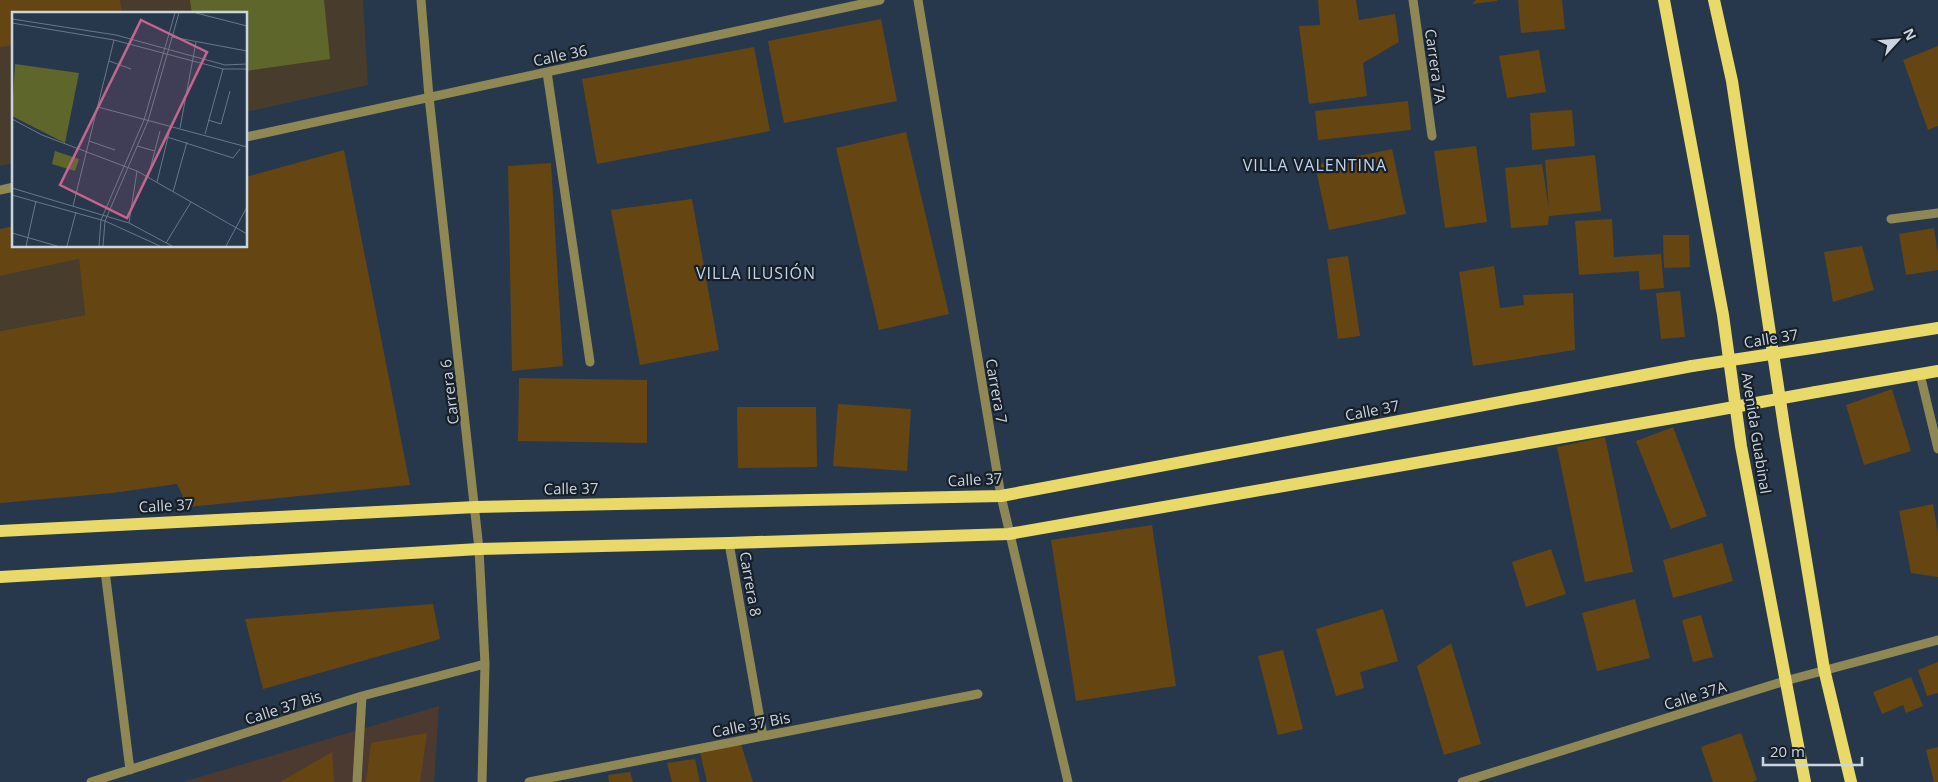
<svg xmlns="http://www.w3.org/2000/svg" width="1938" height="782" viewBox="0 0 1938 782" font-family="'Open Sans',sans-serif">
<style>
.commercial{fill:#4c3a31}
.education{fill:#483c2d}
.green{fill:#5f662b}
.building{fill:#654512}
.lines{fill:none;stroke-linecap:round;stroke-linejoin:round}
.minor{stroke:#8f8855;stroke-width:9}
.major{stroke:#e8d968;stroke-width:12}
.major-bridge{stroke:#e8d968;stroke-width:12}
.labels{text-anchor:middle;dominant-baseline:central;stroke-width:4.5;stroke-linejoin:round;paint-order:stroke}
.street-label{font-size:15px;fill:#cbd5e2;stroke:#171f28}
.neighbourhood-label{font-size:16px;letter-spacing:1px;fill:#c0d5ed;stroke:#171f28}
.inset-road{fill:none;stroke:#697788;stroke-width:1}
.view{fill:#c66491;fill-opacity:0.15;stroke:#c66491;stroke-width:2.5}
.inset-edge{fill:none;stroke:#cbd5e2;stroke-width:2.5}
</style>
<rect width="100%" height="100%" fill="#27384c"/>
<path class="commercial" d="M 439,706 L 434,782 L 183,782 Z"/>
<path class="education" d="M 0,0 L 363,0 L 368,85 L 246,112 L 246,14 L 14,14 L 14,163 L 0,166 Z
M 79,259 L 85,315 L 0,331 L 0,276 Z"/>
<path class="green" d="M 190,0 L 324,0 L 330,59 L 246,71 L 246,14 L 192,14 Z"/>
<path class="building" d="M 0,0 L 120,0 L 122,14 L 14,14 L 14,45 L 0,47 Z
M 1318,0 L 1356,0 L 1359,20 L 1395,14 L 1399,42 L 1363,63 L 1367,96 L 1309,104 L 1299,26 L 1320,25 Z
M 1476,0 L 1497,0 L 1497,1 L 1472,4 Z
M 1518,0 L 1562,0 L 1565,29 L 1521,33 Z
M 881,19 L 897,101 L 784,123 L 768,41 Z
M 1938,46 L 1938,126 L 1928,130 L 1903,60 Z
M 754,47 L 770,131 L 597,164 L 582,79 Z
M 1539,50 L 1546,92 L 1507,98 L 1499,56 Z
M 1408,101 L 1411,130 L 1318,140 L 1315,111 Z
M 1572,110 L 1575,146 L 1532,150 L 1530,113 Z
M 906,132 L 949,314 L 879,330 L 836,148 Z
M 1476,146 L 1487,222 L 1445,228 L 1434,151 Z
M 1392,149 L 1406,214 L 1329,230 L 1315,165 Z
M 344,150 L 410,485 L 188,507 L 177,484 L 112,493 L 0,503 L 0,331 L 85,315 L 79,259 L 0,276 L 0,229 L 14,226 L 14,246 L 246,246 L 246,177 Z
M 1595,155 L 1601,211 L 1549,216 L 1548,225 L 1511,228 L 1505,168 L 1542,164 L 1549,209 L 1545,160 Z
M 551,163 L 563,366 L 512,371 L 508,166 Z
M 692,199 L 719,350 L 640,365 L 611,210 Z
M 1612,219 L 1614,257 L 1661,254 L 1664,288 L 1640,290 L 1639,271 L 1579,275 L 1575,221 Z
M 1934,228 L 1938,254 L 1938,270 L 1906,275 L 1899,234 Z
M 1663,235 L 1689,235 L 1690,267 L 1664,268 Z
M 1862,246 L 1874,290 L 1833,302 L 1824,252 Z
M 1348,256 L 1360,336 L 1338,339 L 1327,259 Z
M 1494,266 L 1500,308 L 1524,305 L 1523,295 L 1573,293 L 1575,350 L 1473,366 L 1459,272 Z
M 1680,291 L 1685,337 L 1661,339 L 1656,293 Z
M 519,378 L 647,380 L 647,443 L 518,441 Z
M 1892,389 L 1911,451 L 1864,465 L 1846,405 Z
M 838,404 L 911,409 L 907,471 L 833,466 Z
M 737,407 L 816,407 L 817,467 L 738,468 Z
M 1673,427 L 1707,516 L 1671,529 L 1636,441 Z
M 1605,437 L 1633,572 L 1585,582 L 1557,447 Z
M 1933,504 L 1938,533 L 1938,577 L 1911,573 L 1899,511 Z
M 1152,525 L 1176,686 L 1076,701 L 1051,540 Z
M 1722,543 L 1733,581 L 1673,598 L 1663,560 Z
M 1551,549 L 1566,594 L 1526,607 L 1512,562 Z
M 1635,599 L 1650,658 L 1597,671 L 1582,613 Z
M 433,604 L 440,639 L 263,689 L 245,619 Z
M 1383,609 L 1398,661 L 1360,672 L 1364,688 L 1336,696 L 1316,629 Z
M 1701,615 L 1713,657 L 1693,662 L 1682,620 Z
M 1451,643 L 1481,744 L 1444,755 L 1417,666 Z
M 1283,650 L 1303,729 L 1278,735 L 1258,656 Z
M 1938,662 L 1938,693 L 1927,696 L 1918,670 Z
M 1911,677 L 1923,706 L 1906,713 L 1903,705 L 1882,714 L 1873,692 Z
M 427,733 L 420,782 L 366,782 L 371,743 Z
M 1741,733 L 1757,780 L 1752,782 L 1713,782 L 1701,747 Z
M 740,741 L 753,782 L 707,782 L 700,752 Z
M 1938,747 L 1938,782 L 1934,782 L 1926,750 Z
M 332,752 L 334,782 L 280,782 Z
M 695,759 L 700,782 L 672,782 L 667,763 Z
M 630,772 L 633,782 L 609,782 L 608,775 Z"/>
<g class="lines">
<path class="minor" d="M 421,0 L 429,97 L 479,549 L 485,664 L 482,782
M 918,0 L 1001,496 L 1068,782
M 1413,0 L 1432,136
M 547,72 L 590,362
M 246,137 L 880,0
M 0,190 L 14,187
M 1891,219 L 1938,213
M 1920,374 L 1938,449
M 729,543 L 763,736
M 105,571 L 130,770
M 91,782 L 362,696 L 485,664
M 357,782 L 362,696
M 529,782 L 978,694
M 1462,782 L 1785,681 L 1938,640"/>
<path class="major" d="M 1664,0 L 1723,315 L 1741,446 L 1805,782
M 1714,0 L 1732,81 L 1785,433 L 1824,669 L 1851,782
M 1812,348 L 1938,328
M 1816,392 L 1938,371
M 0,531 L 476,507 L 1001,496 L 1692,366
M 0,577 L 479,549 L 729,543 L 1009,534 L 1701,413"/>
<path class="major-bridge" d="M 1692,366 L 1812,348
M 1701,413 L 1816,392"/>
</g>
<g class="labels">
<g class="street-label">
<text transform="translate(560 55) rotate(-12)">Calle 36</text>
<text transform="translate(1436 66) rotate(82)">Carrera 7A</text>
<text transform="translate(1771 338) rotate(-9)">Calle 37</text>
<text transform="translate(997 391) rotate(80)">Carrera 7</text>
<text transform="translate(449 392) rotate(-97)">Carrera 6</text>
<text transform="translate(1372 410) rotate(-11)">Calle 37</text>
<text transform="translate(1757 433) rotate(81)">Avenida Guabinal</text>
<text transform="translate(975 479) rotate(-3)">Calle 37</text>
<text transform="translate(571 488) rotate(-1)">Calle 37</text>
<text transform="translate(166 505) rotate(-3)">Calle 37</text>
<text transform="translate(751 584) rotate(80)">Carrera 8</text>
<text transform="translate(1695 695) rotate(-17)">Calle 37A</text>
<text transform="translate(283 707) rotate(-18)">Calle 37 Bis</text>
<text transform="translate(751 724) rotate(-11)">Calle 37 Bis</text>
</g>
<g class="neighbourhood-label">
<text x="1315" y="165">VILLA VALENTINA</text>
<text x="756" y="273">VILLA ILUSIÓN</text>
</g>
</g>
<g transform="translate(12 12)">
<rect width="235" height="235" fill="#27384c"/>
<path d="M 3,52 L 67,61 L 53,131 L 0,104 ZM 43,139 L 67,147 L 63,159 L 40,152 Z" fill="#5f662b"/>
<path class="inset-road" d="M 184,1 L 235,14M 0,7 L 104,23 L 213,53 L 235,52M 0,11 L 102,28 L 211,57 L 235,57M 160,25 L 235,39M 97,49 L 119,57M 86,95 L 235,135M 0,107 L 30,123 L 125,159 L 235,222M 196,108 L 209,112 L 218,79M 168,116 L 184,30M 193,122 L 211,57M 155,125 L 221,146 L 228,137M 77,129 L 103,138M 125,134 L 143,139M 136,165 L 148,119M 145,170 L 157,121M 0,176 L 117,211 L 160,234M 161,180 L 175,130M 0,183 L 93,209 L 148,234M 61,194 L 102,28M 117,211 L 125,159M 0,221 L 45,234M 154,231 L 179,190M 14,234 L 24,189M 55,234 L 64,200M 87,234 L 89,208 L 132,108 L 163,1M 91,234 L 93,209 L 136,109 L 167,1M 214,234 L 235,195"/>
<path class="view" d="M 129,8 L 195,40 L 115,206 L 48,173 Z"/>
<rect width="235" height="235" class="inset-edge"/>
</g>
<g transform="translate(1898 40) rotate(64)" stroke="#171f28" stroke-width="4" paint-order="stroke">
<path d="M0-4L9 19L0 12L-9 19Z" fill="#cbd5e2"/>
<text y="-8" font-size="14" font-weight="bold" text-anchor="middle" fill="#cbd5e2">N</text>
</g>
<path d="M1763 757v8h99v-8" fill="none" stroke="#cbd5e2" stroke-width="2.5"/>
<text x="1770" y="757" font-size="15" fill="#cbd5e2" stroke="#171f28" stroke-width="4" paint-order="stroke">20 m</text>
</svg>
